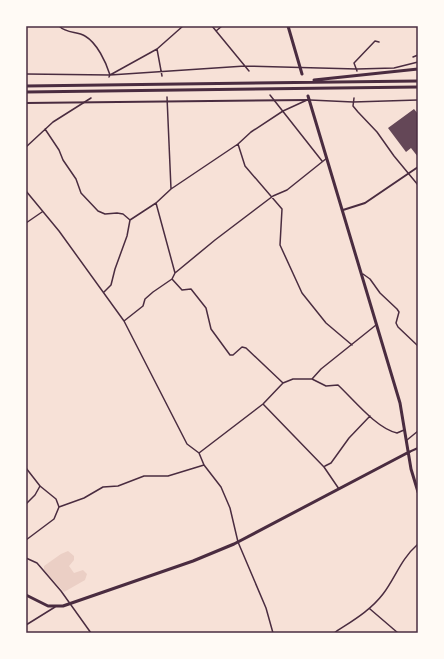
<svg xmlns="http://www.w3.org/2000/svg" width="444" height="659" viewBox="0 0 444 659" font-family="Mulish,sans-serif">
<style>
.green{fill:#ebcfc5}
.building{fill:#644757}
.lines{fill:none;stroke-linecap:round;stroke-linejoin:round}
.minor{stroke:#4a2c40;stroke-width:1.5}
.tertiary{stroke:#4a2c40;stroke-width:2}
.primary{stroke:#4a2c40;stroke-width:3}
.motorway{stroke:#4a2c40;stroke-width:3}
.neatline{fill:none;stroke:#4a2c40;stroke-width:1.5}
</style>
<rect width="100%" height="100%" fill="#f7e1d7"/>
<path class="green" d="M 68,551 L 74,556 L 74,560 L 69,566 L 74,573 L 83,570 L 87,574 L 85,580 L 64,592 L 44,570 L 44,566 L 61,554 Z"/>
<path class="building" d="M 414,109 L 418,114 L 418,157 L 411,148 L 406,152 L 388,128 Z"/>
<g class="lines">
<path class="minor" d="M 59,26 C 67,34 77,31 85,36 C 97,43 106,62 110,75
M 212,26 L 249,71
M 216,31 L 222,26
M 157,49 L 162,76
M 413,57 L 418,55
M 357,71 L 354,63 L 375,41 L 379,42
M 26,74 L 110,75 L 245,66 L 357,69 L 394,68 L 418,62
M 109,77 L 110,75 L 157,49 L 183,26
M 270,95 L 322,161
M 167,97 L 171,189
M 354,98 L 353,106 L 358,112 L 377,132 L 394,156 L 418,185
M 310,100 L 353,102 L 418,100
M 45,129 L 59,150 L 63,160 L 76,179 L 81,193 L 98,211 L 105,214 L 117,213 L 123,214 L 130,220 L 127,236 L 115,269 L 111,285 L 104,292
M 238,144 L 245,166 L 282,209 L 280,245 L 302,293 L 326,323 L 352,345
M 26,147 L 53,122 L 91,98
M 26,191 L 59,231 L 124,321 L 187,444 L 199,453 L 204,465 L 221,487 L 230,508 L 238,542 L 266,608 L 273,633
M 130,220 L 156,203
M 26,223 L 42,212
M 175,273 L 156,203 L 171,189 L 238,144 L 251,132 L 283,111 L 307,100
M 363,274 L 370,279 L 380,293 L 397,309 L 399,312 L 396,323 L 398,327 L 418,346
M 172,279 L 182,290 L 191,289 L 206,308 L 211,329 L 230,355 L 233,355 L 242,347 L 246,348 L 283,383
M 124,321 L 143,306 L 145,299 L 153,292 L 172,279 L 175,273 L 215,240 L 273,196 L 287,190 L 327,158
M 312,379 L 321,369 L 376,325
M 263,404 L 324,467 L 339,489
M 407,440 L 418,431
M 199,453 L 263,404 L 283,383 L 293,379 L 312,379 L 326,386 L 338,385 C 354,400 376,428 397,433 L 404,430
M 325,466 L 331,463 L 349,438 L 370,416
M 26,468 L 40,486 L 56,499 L 59,507
M 26,504 L 35,495 L 40,486
M 26,540 L 54,519 L 59,507 L 84,498 L 103,487 L 118,486 L 144,476 L 168,476 L 204,465
M 26,558 L 37,563 L 61,591 L 91,633
M 370,609 L 398,633
M 26,625 L 55,607
M 334,633 C 352,621 370,611 383,594 C 396,577 400,560 418,544"/>
<path class="tertiary" d="M 26,103 L 309,100
M 343,210 L 365,203 L 418,167
M 409,452 L 418,448"/>
<path class="primary" d="M 288,26 L 302,74
M 308,96 L 400,403 L 411,469 L 418,492
M 26,595 L 48,606 L 63,606 L 193,561 L 234,544 L 409,452"/>
<path class="motorway" d="M 314,80 L 418,69
M 26,86 L 418,81
M 26,92 L 418,87"/>
</g>
<rect width="444" height="659" fill="none" stroke="#fffaf5" stroke-width="54"/>
<rect x="27" y="27" width="390" height="605" class="neatline"/>
</svg>
